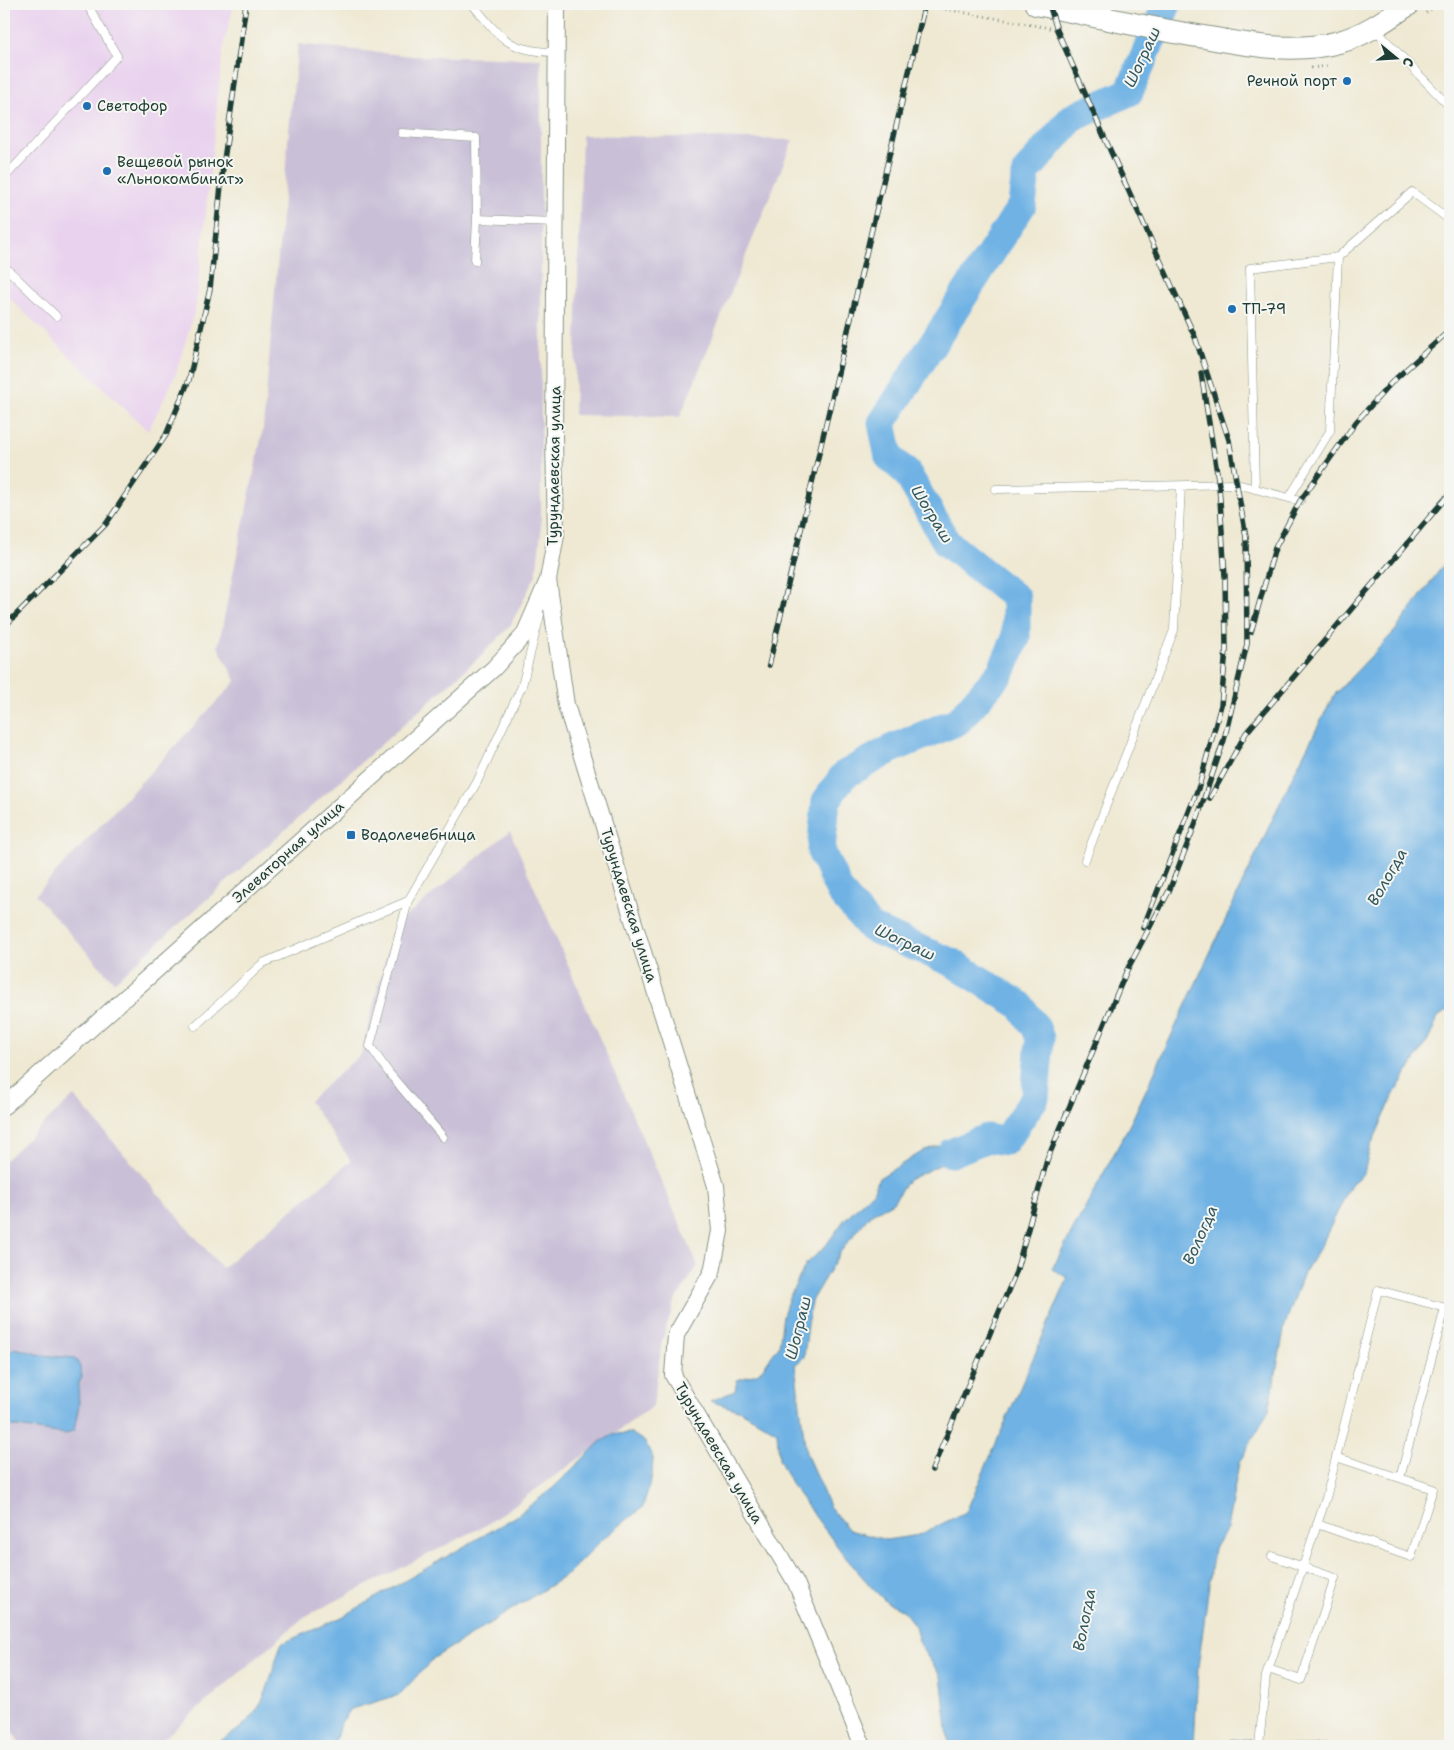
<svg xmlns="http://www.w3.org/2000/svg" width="1454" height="1750" viewBox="0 0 1454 1750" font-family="'Shantell Sans',sans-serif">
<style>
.built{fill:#e9d2ee}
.industrial{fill:#c9bfd7}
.water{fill:#6fb2e4;stroke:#47788c}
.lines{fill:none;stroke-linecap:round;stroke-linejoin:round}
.river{stroke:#6fb2e4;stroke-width:29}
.lane-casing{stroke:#879384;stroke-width:9}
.street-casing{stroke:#879384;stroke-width:18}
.secondary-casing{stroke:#879384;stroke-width:24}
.path{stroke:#879384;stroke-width:3;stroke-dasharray:1 4;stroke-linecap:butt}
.lane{stroke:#fff;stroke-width:8}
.street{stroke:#fff;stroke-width:16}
.secondary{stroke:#fff;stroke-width:22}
.rail-casing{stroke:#1f3d34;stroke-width:5.5}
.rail{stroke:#f6f6f2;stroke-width:4;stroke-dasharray:11;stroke-linecap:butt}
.poi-dot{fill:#1f6fb2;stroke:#f6f6f2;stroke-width:2}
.labels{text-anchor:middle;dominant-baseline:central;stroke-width:4;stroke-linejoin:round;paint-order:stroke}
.poi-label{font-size:15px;fill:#1f3d34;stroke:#f6f6f2;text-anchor:start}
.street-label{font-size:15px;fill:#1f3d34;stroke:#f6f6f2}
.water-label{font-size:16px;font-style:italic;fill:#335a60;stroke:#f6f6f2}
</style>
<rect width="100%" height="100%" fill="#f6f6f2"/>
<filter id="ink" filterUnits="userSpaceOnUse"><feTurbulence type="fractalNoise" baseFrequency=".02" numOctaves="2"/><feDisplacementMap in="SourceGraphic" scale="10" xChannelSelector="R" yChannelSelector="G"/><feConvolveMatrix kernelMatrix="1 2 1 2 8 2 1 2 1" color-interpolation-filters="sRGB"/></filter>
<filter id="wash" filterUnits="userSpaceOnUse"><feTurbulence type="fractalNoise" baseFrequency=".0096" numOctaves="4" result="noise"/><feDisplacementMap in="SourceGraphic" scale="20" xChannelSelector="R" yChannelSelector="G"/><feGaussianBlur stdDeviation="1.12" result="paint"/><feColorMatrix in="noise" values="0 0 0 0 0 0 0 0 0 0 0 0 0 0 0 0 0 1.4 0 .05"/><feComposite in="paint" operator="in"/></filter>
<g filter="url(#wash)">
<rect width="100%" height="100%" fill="#efe9d3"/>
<path class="built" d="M 4,4 L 234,4 L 223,49 L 196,306 L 175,376 L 148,431 L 4,293 Z"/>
<path class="industrial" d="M 298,44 L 412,56 L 541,59 L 541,533 L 536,575 L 510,626 L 483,654 L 114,982 L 35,895 L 236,681 L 218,647 L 263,429 L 289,130 Z
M 582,135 L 793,140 L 680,417 L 574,415 Z
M 510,831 L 698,1266 L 675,1301 L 662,1341 L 653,1406 L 486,1525 L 304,1617 L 155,1746 L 21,1746 L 4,1714 L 4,1161 L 74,1096 L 222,1268 L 351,1161 L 309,1101 L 361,1054 L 394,926 Z"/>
<path class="water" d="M 1450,556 L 1450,953 L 1444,956 L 1450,971 L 1450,1009 L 1436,1018 L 1434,1030 L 1394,1094 L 1370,1148 L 1364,1173 L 1351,1184 L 1322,1244 L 1303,1275 L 1285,1325 L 1269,1410 L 1239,1463 L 1227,1529 L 1214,1548 L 1198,1667 L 1194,1746 L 949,1746 L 941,1676 L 920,1646 L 915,1626 L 903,1610 L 886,1602 L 873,1589 L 846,1558 L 791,1484 L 779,1459 L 777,1432 L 741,1411 L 710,1401 L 735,1391 L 737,1380 L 759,1373 L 779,1346 L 783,1315 L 788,1300 L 806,1264 L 824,1248 L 845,1219 L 873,1192 L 879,1178 L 925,1150 L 962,1138 L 987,1138 L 971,1150 L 908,1180 L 893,1202 L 870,1215 L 841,1251 L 811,1301 L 804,1357 L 795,1365 L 806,1453 L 829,1506 L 849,1530 L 886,1540 L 919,1535 L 966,1512 L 1068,1278 L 1052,1269 L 1131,1122 L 1294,773 L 1334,695 L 1395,631 Z
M 15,1348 L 42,1355 L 75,1358 L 80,1367 L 82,1377 L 78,1385 L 79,1405 L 74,1430 L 65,1434 L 4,1425 L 4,1370 L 7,1353 Z
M 631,1433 L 645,1442 L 653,1458 L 652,1476 L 643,1507 L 603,1539 L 567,1575 L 434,1658 L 399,1695 L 351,1709 L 340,1724 L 334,1746 L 210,1746 C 265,1720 264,1697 281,1644 L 342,1617 L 515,1517 L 553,1488 L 600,1442 L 615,1434 Z"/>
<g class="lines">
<path class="river" d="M 951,1153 L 987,1138 L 1005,1141 L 1035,1098 L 1040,1039 L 1036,1028 L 1020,1005 L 953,963 L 871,928 L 840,892 L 821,851 L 826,801 L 844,775 L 891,749 L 958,721 L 1001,672 L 1016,638 L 1016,598 L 947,543 L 907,473 L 889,457 L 882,423 L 1022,205 L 1026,172 L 1072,118 L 1129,92 L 1167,4"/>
</g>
</g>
<g filter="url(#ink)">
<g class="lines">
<defs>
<path id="lane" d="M 472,4 C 500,37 508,52 556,52
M 1375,29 L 1450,107
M 402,133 L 476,138 L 477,219 L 555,222
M 4,178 L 117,56 L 87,4
M 475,261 L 477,219
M 4,266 L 56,316
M 996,489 L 1237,484 L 1300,501
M 1255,489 L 1250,268 L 1338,257
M 1289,498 L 1330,431 L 1338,257 L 1412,192 L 1450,220
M 1085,860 L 1174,630 L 1181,486
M 195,1026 L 263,963 L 408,901
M 443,1137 L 389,1073 L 370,1046 L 408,901 L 477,782 L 522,686 L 540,615
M 1400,1478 L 1445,1308
M 1317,1524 L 1411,1557 L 1433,1489 L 1336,1457
M 1268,1669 L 1301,1680 L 1335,1578 L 1272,1556
M 1234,1745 L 1259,1746
M 1326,1746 L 1259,1745 L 1266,1676 L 1326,1498 L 1378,1290 L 1450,1309"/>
<path id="street" d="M 557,4 L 554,438 L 556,535 L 548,580 L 566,705 L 716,1186 L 720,1231 L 712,1272 L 676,1335 L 673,1375 L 796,1583 L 863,1746
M 4,1106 L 494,668 L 524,635 L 548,580"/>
<path id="secondary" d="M 1036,4 C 1092,15 1147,28 1204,37 C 1248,45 1295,54 1339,42 C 1365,35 1387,19 1409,4"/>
</defs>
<use href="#lane" class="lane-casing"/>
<use href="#street" class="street-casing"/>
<use href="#secondary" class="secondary-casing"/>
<path class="path" d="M 916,4 L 1061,30
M 1426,13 L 1437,4
M 1311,68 L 1328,66"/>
<use href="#lane" class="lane"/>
<use href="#street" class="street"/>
<use href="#secondary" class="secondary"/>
<defs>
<path id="rail" d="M 4,627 L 106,524 L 166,435 L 189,380 L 210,289 L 223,167 L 246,4
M 1251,632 L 1275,548 L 1300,501 L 1356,422 L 1393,381 L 1450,330
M 769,665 L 925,4
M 1210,798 L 1246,733 L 1450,493
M 1143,928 L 1199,786 L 1221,705 L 1226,650 L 1225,576 L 1219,485 L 1201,373
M 932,1470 L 1016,1272 L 1047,1160 L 1127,970 L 1169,891 L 1196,822 L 1224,740 L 1247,644 L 1246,537 L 1229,440 L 1195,337 L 1106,141 L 1057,30 L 1049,4"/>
</defs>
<use href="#rail" class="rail-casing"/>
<use href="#rail" class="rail"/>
</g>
</g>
<g class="poi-dot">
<circle cx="1347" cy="81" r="5"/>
<circle cx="87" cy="106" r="5"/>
<circle cx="107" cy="171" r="5"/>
<circle cx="1232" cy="309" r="5"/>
<rect x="346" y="830" width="10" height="10" rx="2.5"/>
</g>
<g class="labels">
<g class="poi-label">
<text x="1337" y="81" text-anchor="end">Речной порт</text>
<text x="97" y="106">Светофор</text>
<text x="117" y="162">Вещевой рынок<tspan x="117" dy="17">«Льнокомбинат»</tspan></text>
<text x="1242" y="309">ТП-79</text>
<text x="361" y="835">Водолечебница</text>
</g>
<g class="street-label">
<text transform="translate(554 466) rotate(-89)">Турундаевская улица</text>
<text transform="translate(288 852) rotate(-42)">Элеваторная улица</text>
<text transform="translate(629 905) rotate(73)">Турундаевская улица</text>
<text transform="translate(719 1453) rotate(60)">Турундаевская улица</text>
</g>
<g class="water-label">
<text transform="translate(1142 57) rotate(-65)">Шограш</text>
<text transform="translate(932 514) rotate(58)">Шограш</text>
<text transform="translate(1387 877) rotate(-60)">Вологда</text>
<text transform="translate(905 942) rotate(25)">Шограш</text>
<text transform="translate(1200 1235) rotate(-66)">Вологда</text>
<text transform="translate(798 1328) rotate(-76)">Шограш</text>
<text transform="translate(1084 1620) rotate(-79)">Вологда</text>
</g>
</g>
<rect width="1454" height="1750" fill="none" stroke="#f6f6f2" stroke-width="20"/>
<g transform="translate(1396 58) rotate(108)" stroke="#f6f6f2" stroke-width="4" paint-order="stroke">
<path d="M0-4L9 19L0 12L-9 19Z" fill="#1f3d34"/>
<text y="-8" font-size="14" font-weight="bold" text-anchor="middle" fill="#1f3d34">С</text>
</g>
</svg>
